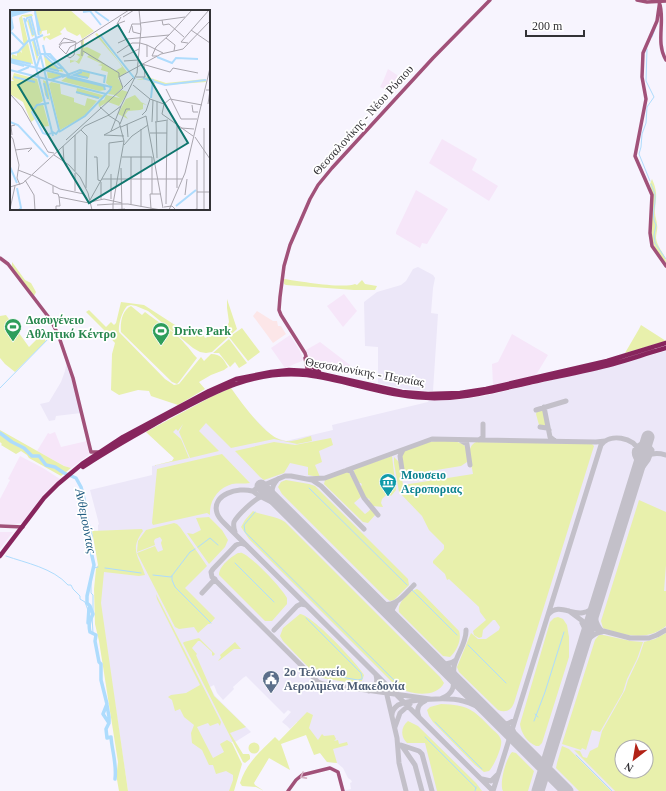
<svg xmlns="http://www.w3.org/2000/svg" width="666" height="791" viewBox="0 0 666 791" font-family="Georgia,serif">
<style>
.commercial{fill:#f6e6f9}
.built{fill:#ece7f8;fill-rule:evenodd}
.education{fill:#fce6e8}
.green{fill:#e8f0ac;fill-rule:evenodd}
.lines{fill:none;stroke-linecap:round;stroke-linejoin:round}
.stream{stroke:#aedcfd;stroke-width:1}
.river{stroke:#aedcfd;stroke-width:3.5}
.taxiway{stroke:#c3c0c9;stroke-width:5}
.runway{stroke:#c3c0c9;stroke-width:13}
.secondary{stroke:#a15179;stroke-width:3.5}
.primary{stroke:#87255d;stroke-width:4.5}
.oneway{stroke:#d5b1c3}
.labels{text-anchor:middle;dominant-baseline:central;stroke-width:3.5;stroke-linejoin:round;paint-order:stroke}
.street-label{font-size:12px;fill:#333236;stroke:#fff}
.leisure-label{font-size:12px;font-weight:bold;fill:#27864d;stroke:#fff;text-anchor:start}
.culture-label{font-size:12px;font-weight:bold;fill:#0d838f;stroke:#fff;text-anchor:start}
.service-label{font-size:12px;font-weight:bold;fill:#4e5e75;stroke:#fff;text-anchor:start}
.water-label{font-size:13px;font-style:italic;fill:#235e82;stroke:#fff}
.inset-river{fill:none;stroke:#aedcfd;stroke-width:2}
.inset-road{fill:none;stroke:#a9a6ae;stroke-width:1}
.view{fill:#0f766e;fill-opacity:0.15;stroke:#0f766e;stroke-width:2}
.inset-edge{fill:none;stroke:#333236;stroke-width:2}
</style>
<rect width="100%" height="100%" fill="#f7f4fe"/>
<path class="commercial" d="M 388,69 L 403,79 L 394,94 L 380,87 L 384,79 Z
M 442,139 L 477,159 L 472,170 L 498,186 L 489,201 L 429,163 Z
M 416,190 L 448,209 L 427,244 L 422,243 L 420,248 L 396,234 L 396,232 Z
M 344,294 L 357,311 L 343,327 L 327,306 Z
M 512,334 L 548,355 L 536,375 L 493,385 L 492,364 L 498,362 Z
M 290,335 L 300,351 L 303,359 L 302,361 L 285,368 L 271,348 Z
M 320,342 L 350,365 L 347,372 L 315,367 L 311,363 L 306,350 Z
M 55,432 L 61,447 L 87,441 L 90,454 L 71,468 L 64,466 L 37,451 L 48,433 L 50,434 Z
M 20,456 L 43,468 L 60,479 L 43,495 L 22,523 L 15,524 L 0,524 L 0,499 L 10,480 L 8,479 Z
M 0,532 L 13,532 L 0,549 Z"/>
<path class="built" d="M 418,267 L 433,275 L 435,278 L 433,288 L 431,313 L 438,314 L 433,391 L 406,389 L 378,383 L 378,347 L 365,346 L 364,302 L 377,292 L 401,285 L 406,281 L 413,269 Z
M 666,351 L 666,791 L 343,791 L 351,789 L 350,783 L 352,782 L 351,780 L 348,778 L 343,768 L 337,763 L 327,762 L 297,722 L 290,729 L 287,726 L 282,722 L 291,712 L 288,710 L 284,714 L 246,676 L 243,678 L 233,687 L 234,689 L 223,700 L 217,693 L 214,685 L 210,687 L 215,696 L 251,732 L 235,742 L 231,742 L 239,761 L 232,791 L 128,791 L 100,603 L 98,525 L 99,524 L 90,490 L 152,475 L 152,466 L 173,461 L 174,458 L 146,432 L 213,396 L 231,388 L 247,411 L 273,437 L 286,441 L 333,430 L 332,425 L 428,402 L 429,400 L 456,400 L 484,396 L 603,368 ZM 622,747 L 646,747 L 646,771 L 622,771 Z
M 67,361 L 81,413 L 56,416 L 55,420 L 49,421 L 40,404 L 49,402 L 61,382 L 65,371 Z"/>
<path class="education" d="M 257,311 L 273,321 L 277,321 L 278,326 L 281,326 L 286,334 L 273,343 L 253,316 Z"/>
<path class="green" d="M 652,179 C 659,195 655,198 655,213 C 655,217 657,221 657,225 C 658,229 656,233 656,238 C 657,248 666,254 666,263 C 662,258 656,252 654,245 C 646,227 655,203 650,184 Z
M 12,262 L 25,280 L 31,283 L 36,292 L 34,296 L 12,267 Z
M 284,279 C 298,281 344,289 355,284 L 357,285 L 362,280 L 365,284 L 377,286 L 375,290 L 354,290 L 286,285 L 284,284 Z
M 227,299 L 237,329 L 212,352 L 206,353 L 200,352 L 193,348 L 148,311 L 136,306 L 131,305 L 127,306 C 122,312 118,324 119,332 L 165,379 L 174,385 L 179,384 L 201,357 L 204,361 L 211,354 C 221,354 223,359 228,367 L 224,370 L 211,375 L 199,382 L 205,389 L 178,405 L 151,396 L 149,391 L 138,390 L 119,395 L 111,390 L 112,354 L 115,343 L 106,333 L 100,337 L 98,335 L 104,330 L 86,312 L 89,310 L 106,327 L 111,322 L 114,325 L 116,323 L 121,302 L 144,305 L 189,334 L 201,331 L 205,338 L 221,332 L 227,327 L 229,322 L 227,308 Z
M 131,306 L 142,315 L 145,312 C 155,320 178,334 185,344 C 190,349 192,353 197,358 L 179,382 L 177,384 L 172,382 L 121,332 C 120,323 122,310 131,306 Z
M 6,315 L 29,347 L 43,333 L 46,335 L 45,340 L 46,341 L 15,372 L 5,364 L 0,358 L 0,316 Z
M 641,325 L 666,341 L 625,353 L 639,329 Z
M 242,328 L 260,352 L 248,361 L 229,337 Z
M 229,339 L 247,363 L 239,368 L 235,362 L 230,367 L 219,353 L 213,353 Z
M 231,388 C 241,402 268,441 286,441 C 294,442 303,438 311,436 L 312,441 L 297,444 L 274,439 L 231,448 L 206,423 L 199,431 L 219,451 L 190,458 L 179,432 L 183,424 L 178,431 L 176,429 L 173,432 L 181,439 L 189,458 L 152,466 L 172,461 L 174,458 L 146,432 L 213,396 Z
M 538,409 L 541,409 L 544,411 L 546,424 L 544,427 L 539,425 L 536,414 Z
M 0,430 L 55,461 L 64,466 L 71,468 L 61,476 L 29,458 L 27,455 L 21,451 L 16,454 L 1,445 L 2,444 L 0,442 Z
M 331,438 L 333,445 L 319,451 L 322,462 L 315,465 L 320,477 L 318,477 L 308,475 L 308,467 L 290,463 L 284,473 L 264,480 L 260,477 L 235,451 L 274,442 L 295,445 Z
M 437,441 C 453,441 471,438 467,462 L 461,466 L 412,474 L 405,471 C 401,465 399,457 404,451 L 429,442 Z
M 476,442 L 592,444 L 594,446 L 514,703 C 511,711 505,713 498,710 L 459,672 L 457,667 L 471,633 L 478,639 L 486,639 L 499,630 L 500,627 L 495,620 L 493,620 L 483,630 L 482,637 L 479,638 L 474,635 L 473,631 L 486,620 L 480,612 L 479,607 L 451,581 L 449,579 L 447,580 L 445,574 L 433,563 L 433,561 L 444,549 L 444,545 L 429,530 L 422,516 L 399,492 L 394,463 L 394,457 L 399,462 L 403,485 L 473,474 C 472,464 464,448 476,442 Z
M 222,454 L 250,483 C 244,484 238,483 232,484 C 218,488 209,501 210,515 L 207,513 L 153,525 L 152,523 L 157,469 Z
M 392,456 L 396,490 L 391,496 L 388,493 L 382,499 L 381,503 L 383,507 L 373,506 L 368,501 L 370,499 L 366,498 L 360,487 L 362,485 L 361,483 L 357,483 L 354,476 L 354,469 Z
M 348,471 L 362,496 L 354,503 L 365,514 L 369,511 L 371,508 L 376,514 L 368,523 L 363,522 L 324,484 L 325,480 Z
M 286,480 L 309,484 L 315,486 L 408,579 L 409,585 L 394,600 L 390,601 L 386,598 L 282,494 L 278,487 L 281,482 Z
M 639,500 L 666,512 L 666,565 L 664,591 L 666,591 L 666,626 C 651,638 636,637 618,633 C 613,631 608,630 603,628 L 601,621 Z
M 253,511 C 263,516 275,515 285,522 L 440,677 L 444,683 C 436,699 407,695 395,685 L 249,539 L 241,527 L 245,520 Z
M 209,517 L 222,530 L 228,540 L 225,547 L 209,564 L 187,533 L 193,534 L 201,530 L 196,518 Z
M 174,523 L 177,524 L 180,527 L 207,566 L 185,588 L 215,618 L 210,624 L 208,624 L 198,633 L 194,627 L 179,629 L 175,627 L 137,553 L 155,546 L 158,552 L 163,550 L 161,543 L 162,540 L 160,537 L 155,539 L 154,541 L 155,545 L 137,552 L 138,541 L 146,530 Z
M 142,529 L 143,531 C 129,550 139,556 145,575 L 139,576 L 104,572 L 101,603 L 128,791 L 119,791 L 116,774 L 117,771 L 118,762 L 99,641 L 95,624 L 94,589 L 96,569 L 98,565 L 92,531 Z
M 238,553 C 241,553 241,552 244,554 C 255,560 282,588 287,598 L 287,604 L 272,621 L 265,621 L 219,575 C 219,566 231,557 238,553 Z
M 417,589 L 420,591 L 459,631 C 462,639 457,651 450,657 L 443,656 L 399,612 C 397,603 409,591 417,589 Z
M 156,594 L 221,722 L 220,726 L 218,723 L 210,726 L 208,723 L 197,727 L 213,758 L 224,752 L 220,744 L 227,740 L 232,743 L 242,764 L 234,791 L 229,791 L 233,780 L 233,775 L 226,771 L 216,774 L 213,765 L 209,765 L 208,763 L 202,750 L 192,743 L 191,733 L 194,725 L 184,717 L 180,709 L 175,711 L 172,700 L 168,697 L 171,695 L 186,693 L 200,685 L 157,599 Z
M 300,614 C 312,615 358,664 364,675 L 362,681 L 357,682 L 346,682 L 322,678 L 312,671 L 283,641 L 280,636 L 283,628 Z
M 558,617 L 563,619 L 567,625 L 569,637 L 569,657 L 542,743 L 539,746 L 536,746 C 527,742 521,733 520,724 L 550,622 L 554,618 Z
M 666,633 L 666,791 L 615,791 L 574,750 L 580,751 L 583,757 L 587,758 L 590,751 L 598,747 L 602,731 L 625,690 L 628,680 L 639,657 L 644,642 L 655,639 ZM 622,747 L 646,747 L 646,771 L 622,771 Z
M 599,635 L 603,635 L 631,641 L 643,642 L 637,659 L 627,679 L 623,692 L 600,732 L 592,730 L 586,750 L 582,748 L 581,750 L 562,744 L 595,640 Z
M 199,638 L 215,654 L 213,656 L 212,655 L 212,652 L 200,641 L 198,641 L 192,648 L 197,654 L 196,655 L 214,696 L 246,727 L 230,733 L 243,754 L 249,754 L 250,756 L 250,759 L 245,763 L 243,762 L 183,643 L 184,642 Z
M 235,642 L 241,649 L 234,649 L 220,660 L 218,661 L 221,657 L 220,655 Z
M 441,704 C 468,705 473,709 491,728 C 494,731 500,735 501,740 C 503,746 494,766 489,771 L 484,772 L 475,765 L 433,722 L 429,716 L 427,710 L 430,707 Z
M 307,712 L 313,715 L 309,728 L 318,740 L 322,734 L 324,736 L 334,735 L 336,739 L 334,741 L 338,740 L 339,744 L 347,742 L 348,745 L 333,749 L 337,763 L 327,762 L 320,753 L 314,755 L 306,735 L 281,744 L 290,770 L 269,758 L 254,783 L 255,785 L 264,791 L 256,787 L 242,786 L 240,783 C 247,762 260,752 275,737 L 279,741 Z
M 408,721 L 418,726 L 476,783 L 482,791 L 437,791 L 425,743 L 407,743 C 400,736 401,727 408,721 Z
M248.5 748a5.5 5.5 0 1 1 11 0a5.5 5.5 0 1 1-11 0Z
M 562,746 L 569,749 L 611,791 L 579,791 L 556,768 L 557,763 Z
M 512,752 L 516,753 L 534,771 L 528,791 L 503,791 C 499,784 506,758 512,752 Z"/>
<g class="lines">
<path class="stream" d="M 652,37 L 655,29
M 647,49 L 646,81 L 654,97 L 647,107 L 646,123 L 642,134 L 641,147 L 639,154 L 650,181
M 651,184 C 653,189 656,194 655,200 C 655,208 651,216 656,225 L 654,235 L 655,243 L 666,259
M 0,388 L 55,332
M 309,488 L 407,585
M 255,512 L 244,525 L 245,532 L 400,686
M 198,547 L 210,538 L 218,545
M 6,556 C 26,563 53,568 68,585 L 71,585 L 73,589 L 80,596 L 80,599 L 85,602 L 89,613
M 235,563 L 274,602
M 94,568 L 98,567
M 105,568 L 141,573
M 153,575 L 171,577 L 190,552 L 195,549
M 172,576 L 172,580 L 175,587 L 211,623
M 91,582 L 91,593 L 93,595 L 93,614
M 412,590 L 457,635
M 92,616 L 93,633
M 306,618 L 361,673 L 362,677 L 362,679 L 358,680 L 324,674 L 314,669
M 468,645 L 506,683
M 535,714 L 538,717
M 534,721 L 545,692 L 564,632
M 435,722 L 482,769
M 425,737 L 476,788
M 576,755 L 612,791
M 475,791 L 476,787"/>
<path class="river" d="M 0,433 L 12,442 L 24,448 L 32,456 L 39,456 L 46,465 L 55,467 L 64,473 L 76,478 L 81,487 L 84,499 L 85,511 L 91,536 L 90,547 L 94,565 L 87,596 L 87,603 L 90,606 L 93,614 C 90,621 88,624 90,632 L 96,635 L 95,641 L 99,662 L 101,664 L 101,680 L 107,704 L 103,714 L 109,723 L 106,729 L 107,738 L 111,737 C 112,751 117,764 115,779
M 88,623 L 89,608
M 107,705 L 109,717 L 109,722"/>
<path class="taxiway" d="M 544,407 L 550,437 L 555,441
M 536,410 L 566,401
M 540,427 L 547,428 L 549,430
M 460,440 L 467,444 L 470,465
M 479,440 L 483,437 L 483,424
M 403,450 L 400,456 L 403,476
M 641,462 C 647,453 656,452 666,455
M 347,470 L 351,471 L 364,498 L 378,515
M 637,475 L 648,460 L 652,450 L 647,444 C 640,443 632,448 635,456 C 636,460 639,461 639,465
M 308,479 L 325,478 L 432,439 L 596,442 L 605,441
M 253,491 L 257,488 L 285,476 L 291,476 L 312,480 L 321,486 L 364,529
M 274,499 C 270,491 272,485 278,479
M 285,509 C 277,504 268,501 260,496 C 257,495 255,492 252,491 C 239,487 211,494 217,513 C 218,517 221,520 224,523 L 493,791
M 235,532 C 234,529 233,526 234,522 C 237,516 254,499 261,497
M 246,545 L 241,543 L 236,545 L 213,569 L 211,572 L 212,577 L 318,682 L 323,684 L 430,699
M 202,593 L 215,579
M 378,602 C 393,611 404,595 414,585
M 596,605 C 595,614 594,623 602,631
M 569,611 L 592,628 L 630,638 L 649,638 L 657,635 L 666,630
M 548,615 C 562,598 579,627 597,603
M 392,617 L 392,610 L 396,603
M 582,623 L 585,629 L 585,639
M 274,630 L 297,606 L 301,604 L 306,605
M 582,651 C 585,642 592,633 602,632
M 437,661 C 444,665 450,665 456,660
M 456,680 C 447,663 467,648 466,630
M 369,691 C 376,688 378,682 376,675
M 386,691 L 397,738 L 399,763 L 406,791
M 442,698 C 451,695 456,687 452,678
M 392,715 C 392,711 394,708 398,705 C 410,699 449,697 463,701 C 473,703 482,709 490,715
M 419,717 C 416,710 418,704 425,701
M 498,722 L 507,724 L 515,720
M 395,727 L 400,713 L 410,704
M 505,730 L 509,738
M 513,730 L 516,740
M 401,745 L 419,751 L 422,754 L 432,791
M 402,746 L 415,765 L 422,791
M 482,779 L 491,781 L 497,775
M 493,791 L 601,445 C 610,433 633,437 639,451 C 642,456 640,461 639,466"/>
<path class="runway" d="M 261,486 L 567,791
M 538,791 L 648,437"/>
<path class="secondary" d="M 637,0 L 647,2 L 666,1
M 660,0 L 657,21 L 643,53 L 642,77 L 646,99 L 635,156 L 652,195 L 650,233 L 652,246 L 666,266
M 659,2 C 666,18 655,43 666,60
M 0,258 L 8,264 L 50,319 L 58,334 L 73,378 L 91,452 L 98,452
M 305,358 L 308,373
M 311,373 L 305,353 L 281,315 L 279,310 L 280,297 L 284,266 L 290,245 L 310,199 L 318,185 L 332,168 L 433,58 L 490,0
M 0,526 L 23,527
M 288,791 L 296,780 L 302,775 L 330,768 L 338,772 L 343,791"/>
<path class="primary" d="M 309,363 L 319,372
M 83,467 C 108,450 134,436 160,421 C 208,395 250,369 307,375 C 352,381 395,400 441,398 C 472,397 501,389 532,382 C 559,376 586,371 613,364 C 631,359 648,353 666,348
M 0,556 L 44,498 L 58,484 L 82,464 L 123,437 L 209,391 L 236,379 L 271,372 L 289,370 L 308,371 L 402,392 L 428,394 L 460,393 L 486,389 L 607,361 L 666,343"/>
</g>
<defs><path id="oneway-chevron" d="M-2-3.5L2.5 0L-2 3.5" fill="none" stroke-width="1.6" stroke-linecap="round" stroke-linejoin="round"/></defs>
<use class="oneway" href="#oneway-chevron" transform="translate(303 776) rotate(151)"/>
<defs>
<symbol id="stadium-pin" viewBox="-11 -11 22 30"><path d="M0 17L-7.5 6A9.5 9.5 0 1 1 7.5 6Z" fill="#2e9e5b" stroke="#fff"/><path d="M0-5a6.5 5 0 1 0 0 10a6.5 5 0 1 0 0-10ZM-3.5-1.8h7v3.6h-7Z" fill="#fff"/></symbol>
<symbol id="museum-pin" viewBox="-11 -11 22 30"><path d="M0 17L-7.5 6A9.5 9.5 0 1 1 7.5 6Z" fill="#0f9aa8" stroke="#fff"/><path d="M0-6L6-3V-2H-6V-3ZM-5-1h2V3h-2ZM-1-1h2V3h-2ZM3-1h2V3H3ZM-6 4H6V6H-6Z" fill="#fff"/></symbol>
<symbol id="civic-pin" viewBox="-11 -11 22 30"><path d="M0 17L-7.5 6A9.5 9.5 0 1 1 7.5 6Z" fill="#5c6f8a" stroke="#fff"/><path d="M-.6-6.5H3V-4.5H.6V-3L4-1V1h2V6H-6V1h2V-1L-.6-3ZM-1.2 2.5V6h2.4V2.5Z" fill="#fff"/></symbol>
</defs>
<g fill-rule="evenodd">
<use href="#stadium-pin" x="3" y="317" width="20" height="27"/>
<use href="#stadium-pin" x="151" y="321" width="20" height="27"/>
<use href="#museum-pin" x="378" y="472" width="20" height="27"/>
<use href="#civic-pin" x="261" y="669" width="20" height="27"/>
</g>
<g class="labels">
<g class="street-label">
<text transform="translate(363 120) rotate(-48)">Θεσσαλονίκης - Νέου Ρύσιου</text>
<text transform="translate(365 372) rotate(10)">Θεσσαλονίκης - Περαίας</text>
</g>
<g class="leisure-label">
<text x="26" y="320">Δασυγένειο<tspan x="26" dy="14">Αθλητικό Κέντρο</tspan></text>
<text x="174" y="331">Drive Park</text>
</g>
<g class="culture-label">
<text x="401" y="475">Μουσειο<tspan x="401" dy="14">Αεροποριας</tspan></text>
</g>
<g class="service-label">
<text x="284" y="672">2ο Τελωνείο<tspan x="284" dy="14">Αερολιμένα Μακεδονία</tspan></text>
</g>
<g class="water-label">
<text transform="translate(86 521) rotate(79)">Ανθεμούντας</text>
</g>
</g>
<g transform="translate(10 10)">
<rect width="200" height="200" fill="#f7f4fe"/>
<path d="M 60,0 L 84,21 L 72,29 L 70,24 L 67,26 L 57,21 L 55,17 L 50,22 L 52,24 L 40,30 L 36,27 L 34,31 L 33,27 L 40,25 L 40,23 L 37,24 L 37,20 L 32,21 L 31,25 L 29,22 L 28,23 L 28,26 L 25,1 ZM 22,4 L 23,6 L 16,7 L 12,6 L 18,32 L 14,36 L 9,8 L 12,5 ZM 20,8 L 25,25 L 22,27 L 17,11 ZM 87,23 L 117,62 L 108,68 L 113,77 L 105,85 L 98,84 L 102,78 L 96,73 L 98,62 L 91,60 L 92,56 L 88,55 L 92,54 L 77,47 L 79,45 L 75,42 L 69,54 L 65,51 L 60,53 L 60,50 L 67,51 L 70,47 L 66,44 L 70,44 L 71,39 L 65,39 L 73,38 L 70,31 ZM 85,24 L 109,52 L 112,57 L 105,61 L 88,49 L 91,44 L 77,37 L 74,38 L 74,30 ZM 24,29 L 29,43 L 27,51 L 22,32 ZM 18,33 L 23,54 L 0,50 L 0,44 L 2,49 L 2,44 L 7,46 L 7,43 L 10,41 L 12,43 L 11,39 ZM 34,46 L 49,60 L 52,59 L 53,62 L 36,58 ZM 70,61 L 80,63 L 79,68 L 64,65 ZM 37,62 L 49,64 L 51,66 L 46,69 L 38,68 ZM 4,63 L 27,69 L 33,91 L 23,98 L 25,109 L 21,112 L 13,92 L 0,84 L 0,71 L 4,71 L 2,69 ZM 58,66 L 93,75 L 95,80 L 89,81 L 51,71 ZM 138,67 L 156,73 L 195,69 L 196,72 L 157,75 L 146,72 L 143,76 L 140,69 L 126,70 ZM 33,70 L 37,72 L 40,91 L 35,85 ZM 41,72 L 50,74 L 51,84 L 64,88 L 64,92 L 75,96 L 77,88 L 87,91 L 74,106 L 50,120 L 39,74 ZM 67,78 L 92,85 L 94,86 L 88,89 L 66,83 ZM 112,80 L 118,82 L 109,96 L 98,92 L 89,97 L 88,91 L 94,90 L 96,85 L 110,88 L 105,85 ZM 125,85 L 131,92 L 137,95 L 133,94 L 133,99 L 130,100 L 118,101 L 115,105 L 118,109 L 108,104 L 116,89 ZM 33,94 L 39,116 L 32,117 L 23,101 L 26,96 Z" fill="#e8f0ac" fill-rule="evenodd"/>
<path d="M 0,0 L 26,0 L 2,7 L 4,18 L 0,23 Z" fill="#aedcfd"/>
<path class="inset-river" d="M 25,1 L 29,25M 85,1 L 99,11M 73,2 L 80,1 L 91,15M 25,3 L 30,21M 14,8 L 43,126M 19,9 L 23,25M 15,13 L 17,8 L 21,7 L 49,120 L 46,124 L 41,121M 1,22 L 14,35M 91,26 L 125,69M 24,30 L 28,46M 20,31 L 33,25M 33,35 L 35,43 L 53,58M 0,44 L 8,42 L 19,30M 31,44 L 40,44 L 58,64M 34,45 L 48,58 L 52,58M 147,47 L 162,53 L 166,48 L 188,49M 0,49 L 21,54M 0,51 L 101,77 L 100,80 L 75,106 L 49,122M 0,52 L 14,56M 37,58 L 49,61M 26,59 L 30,46M 0,60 L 96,84M 7,62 L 19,57M 72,62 L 64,65 L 78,68M 4,67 L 25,72M 52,67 L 70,60 L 95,66 L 94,73M 57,67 L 94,76 L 95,80M 133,68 L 155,75 L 196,70M 41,70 L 55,65M 34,73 L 38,89M 66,82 L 89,88M 141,88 L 143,69M 39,93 L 27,95 L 22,102 L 33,123 L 38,125 L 41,123M 0,112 L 8,115 L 38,147M 0,157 L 7,173M 7,178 L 11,198 L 9,200M 166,196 L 186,180"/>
<path class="inset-road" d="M 111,7 L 107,14 L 115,11M 113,7 L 124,0M 152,10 L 153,15 L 159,14 L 174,27M 131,13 L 175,7M 108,14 L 116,29M 122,16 L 123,22 L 131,24M 181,20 L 200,33M 119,23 L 122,14 L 131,14M 156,28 L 165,35 L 164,41M 72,30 L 72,46M 65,32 L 52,33 L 49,37 L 56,44 L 60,37 L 66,34M 108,33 L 117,29 L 159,25 L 182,0M 130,33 L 137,35 L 137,47M 178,33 L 171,32 L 199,0M 66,34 L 119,0M 49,35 L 54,28 L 66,32 L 64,45 L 60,48 L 57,46M 137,35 L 153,43M 73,41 L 109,63 L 109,67M 107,43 L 122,33 L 130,33M 147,46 L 142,46 L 146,37 L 159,25M 113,47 L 129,39M 114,51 L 128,50M 132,54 L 160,62 L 163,58 L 188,63M 126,67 L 135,67 L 134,55M 123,75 L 140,89 L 154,94 L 160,89 L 192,95M 114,77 L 123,68M 156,79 L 171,109 L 187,109M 196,80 L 200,80 L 198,94M 0,84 L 12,97 L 38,142 L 44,143M 154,94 L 152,104 L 183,126M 182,95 L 183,102 L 188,102M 90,97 L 99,105M 98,105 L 109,112 L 114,131 L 103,194 L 118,194 L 151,200M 132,105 L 136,101 L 140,89M 147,111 L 147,92M 142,112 L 143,90M 145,112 L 158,110M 146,112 L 147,148M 110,114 L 116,99 L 120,99M 117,114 L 118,127M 111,116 L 94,125 L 114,126M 111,117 L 136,106 L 153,198M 171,118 L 184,119M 71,120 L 77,126 L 76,178M 101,121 L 111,96M 140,123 L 157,123M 0,125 L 3,129 L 9,155 L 7,168 L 10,175M 2,125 L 1,116 L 5,115M 65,125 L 65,161M 185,127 L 200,149M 56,130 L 113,78 L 109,67 L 151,44 L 173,39 L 200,11M 114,135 L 122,126 L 138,115M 53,136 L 54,152M 5,140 L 22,138 L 18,142M 44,145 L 59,155 L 70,167 L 78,183 L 82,200M 84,147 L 87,147 L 88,170 L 91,171M 112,147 L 142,147M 121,147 L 121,194M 131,147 L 131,119M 111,158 L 112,200M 8,160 L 21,165M 101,164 L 101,189M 22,165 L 50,179 L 74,184 L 78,191M 92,169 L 172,169M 15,170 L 24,185 L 25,200M 91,172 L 91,189M 43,176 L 43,183 L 48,184 L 49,187M 0,177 L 13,173 L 75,116 L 99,105 L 111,96 L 127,63 L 131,19 L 129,0M 167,178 L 167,115M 65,181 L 65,163M 187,182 L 200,182M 142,184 L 142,147M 175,185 L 177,169M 80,190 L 99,156 L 99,133 L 114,131M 80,192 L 94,189 L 112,193M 156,194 L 157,111M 87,195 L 103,194 L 103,200M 131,197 L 131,147M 154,197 L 162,196 L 165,199M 0,199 L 5,176M 141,199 L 140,184 L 151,184M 46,200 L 46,196 L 50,196 L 49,187 L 79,193M 100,200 L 115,199M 159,200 L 175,163 L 200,58M 183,200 L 187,199 L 187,150M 194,200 L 194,118"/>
<path class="view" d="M 108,15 L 178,133 L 79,193 L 8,75 Z"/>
<rect width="200" height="200" class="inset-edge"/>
</g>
<g transform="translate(634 759) rotate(211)"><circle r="19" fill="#ffffff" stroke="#adadaf"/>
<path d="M0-3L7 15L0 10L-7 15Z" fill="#b22316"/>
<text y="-6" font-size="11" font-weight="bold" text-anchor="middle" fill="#333236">N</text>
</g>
<path d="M526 30v6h58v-6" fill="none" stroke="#333236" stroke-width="2"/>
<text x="532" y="30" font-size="12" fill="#333236" stroke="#ffffff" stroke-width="3" paint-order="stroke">200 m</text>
</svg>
